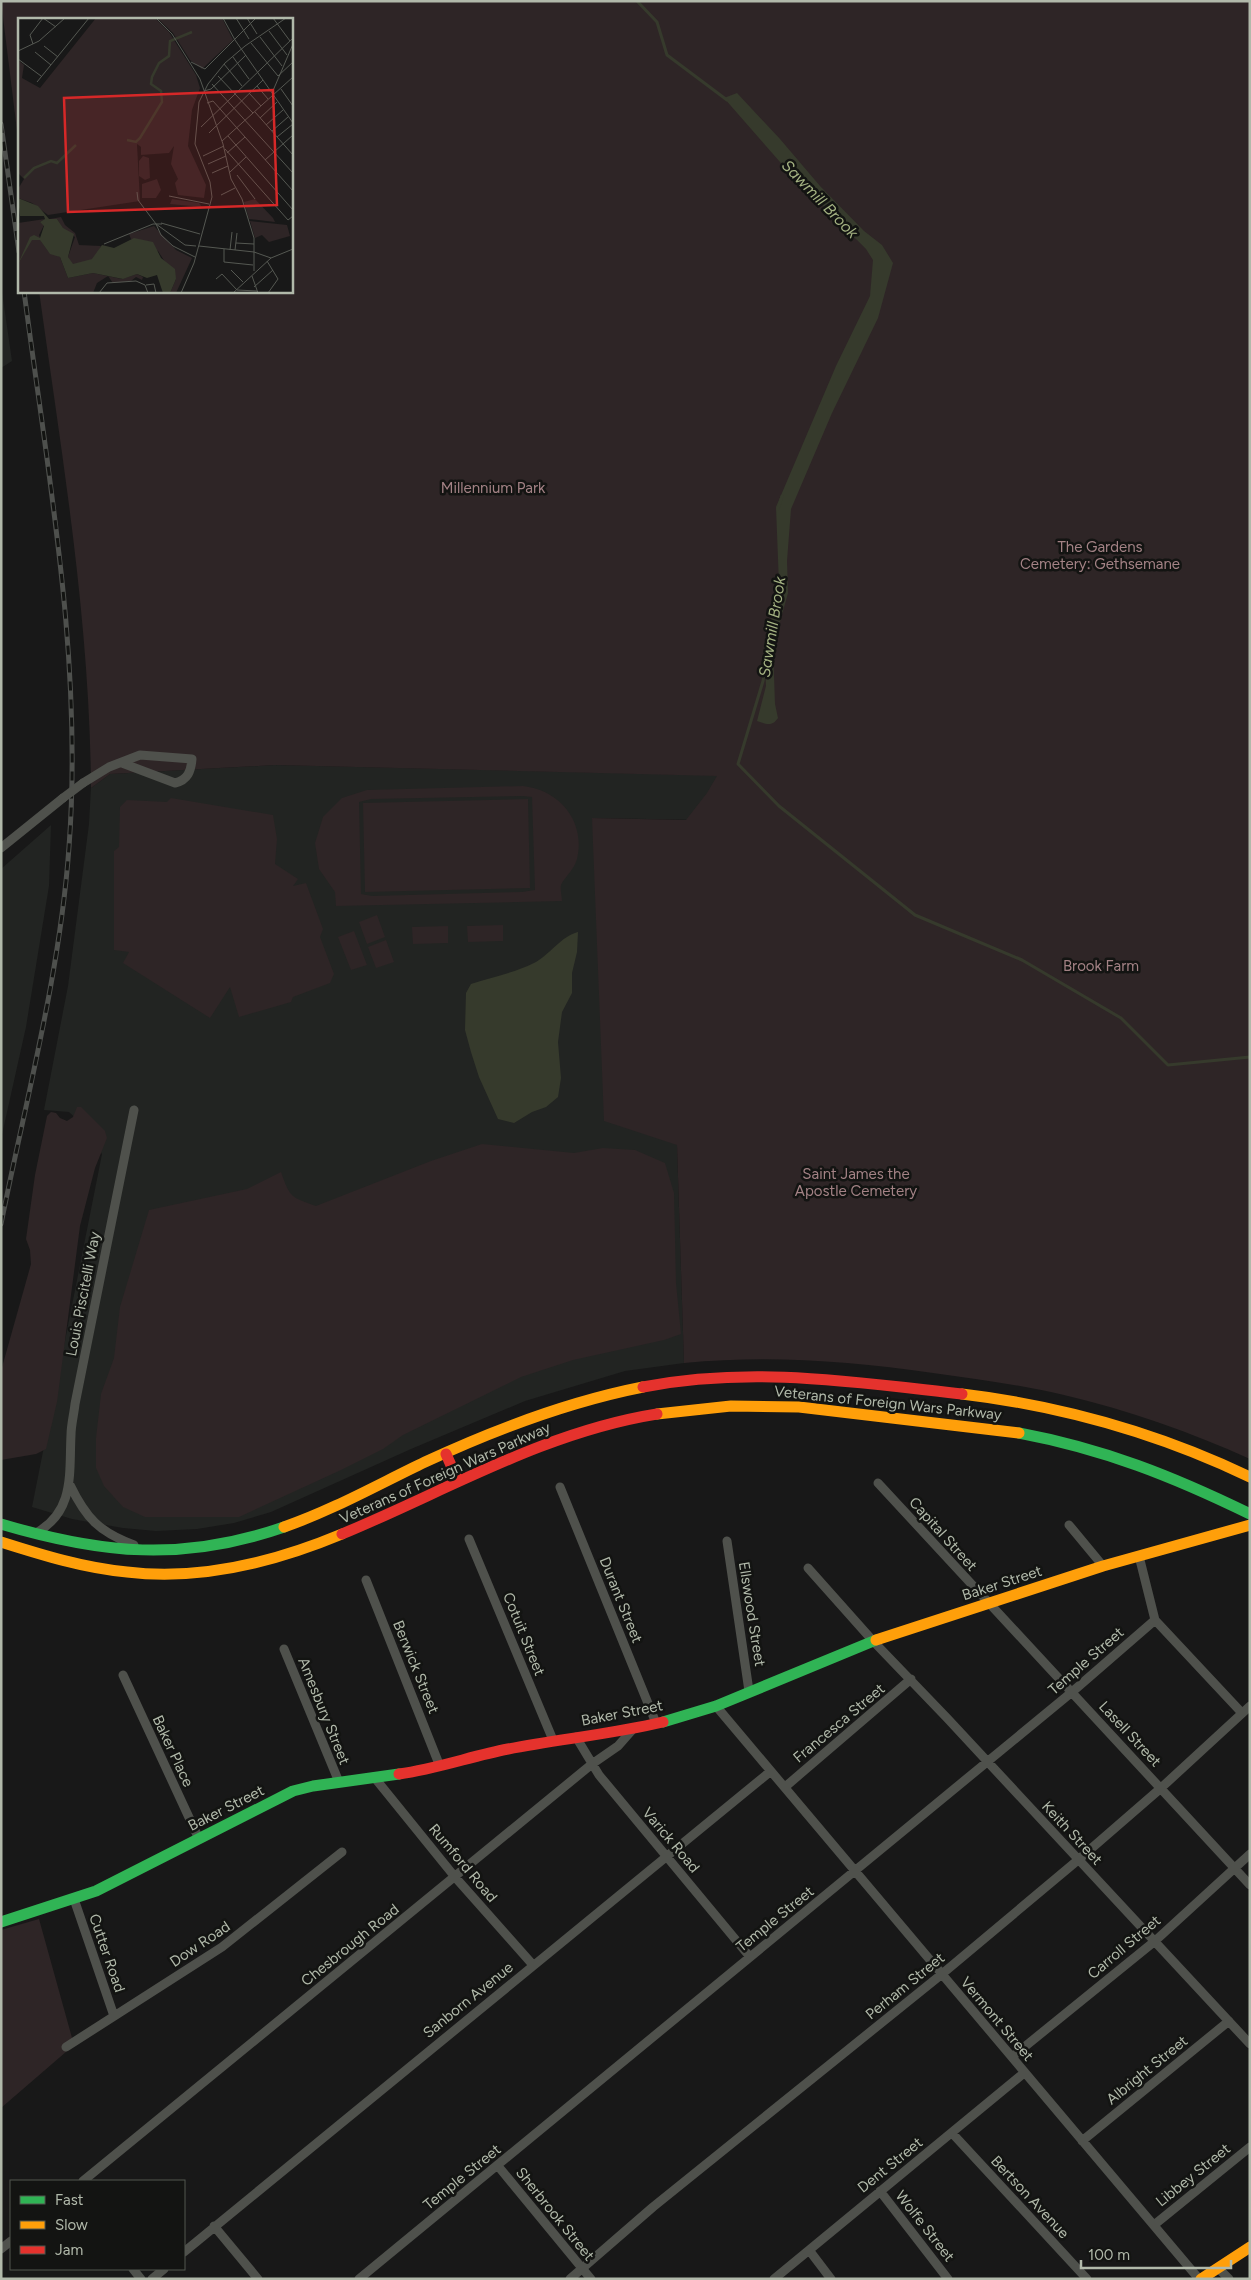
<svg xmlns="http://www.w3.org/2000/svg" width="1251" height="2280" viewBox="0 0 1251 2280" font-family="Figtree,sans-serif">
<style>
.built{fill:#222422}
.green{fill:#2e2526;fill-rule:evenodd}
.water{fill:#363a2c}
.lines{fill:none;stroke-linecap:round;stroke-linejoin:round}
.stream{stroke:#363a2c;stroke-width:3}
.street{stroke:#4f514c;stroke-width:9}
.fast{stroke:#30b455;stroke-width:11}
.slow{stroke:#ff9f0a;stroke-width:11}
.jam{stroke:#e5322d;stroke-width:11}
.rail-casing{stroke:#4e504d;stroke-width:5}
.rail{stroke:#131412;stroke-width:3;stroke-dasharray:9;stroke-linecap:butt}
.street-bridge{stroke:#4f514c;stroke-width:9}
.labels{text-anchor:middle;dominant-baseline:central;stroke-width:5;stroke-linejoin:round;paint-order:stroke}
.park-label{font-size:15px;fill:#a38285;stroke:#131412}
.street-label{font-size:15px;fill:#b1b9aa;stroke:#131412}
.water-label{font-size:16px;font-style:italic;fill:#a4b282;stroke:#131412}
.inset-river{fill:none;stroke:#363a2c;stroke-width:2.5}
.inset-road{fill:none;stroke:#555852;stroke-width:1}
.view{fill:#d62828;fill-opacity:0.15;stroke:#d62828;stroke-width:2.5}
.inset-edge{fill:none;stroke:#b1b9aa;stroke-width:2.5}
</style>
<rect width="100%" height="100%" fill="#181818"/>
<path class="built" d="M 1,285 L 12,361 L 1,368 Z
M 275,765 L 745,776 L 759,821 L 592,818 L 677,1145 L 684,1363 L 625,1371 L 525,1401 L 411,1449 L 271,1512 L 234,1523 L 197,1529 L 156,1531 L 123,1528 L 72,1519 L 32,1507 L 102,1154 L 82,1124 L 69,1112 L 44,1110 L 68,986 L 89,824 L 91,788 L 110,774 Z
M 51,825 L 49,886 L 26,1027 L 1,1139 L 1,869 Z"/>
<path class="green" d="M 1,1 L 1250,1 L 1250,1459 C 1190,1432 1128,1410 1064,1395 C 1021,1385 977,1379 933,1373 C 848,1361 769,1355 684,1363 L 677,1145 L 604,1121 L 592,818 L 686,820 L 707,793 L 717,776 L 275,765 L 110,774 L 91,788 C 90,621 62,456 39,291 L 291,291 L 291,19 L 19,19 L 19,147 Z
M 523,786 C 560,790 586,822 577,859 C 574,870 564,878 561,885 C 560,889 562,897 562,901 L 336,906 L 335,892 L 319,869 L 315,843 L 323,817 L 342,798 L 367,790 ZM 523,796 L 532,797 L 535,890 L 522,892 L 372,896 L 361,894 L 359,802 L 371,799 Z
M 171,798 L 273,815 L 277,839 L 275,864 L 298,879 L 293,886 L 306,883 L 323,929 L 320,937 L 334,974 L 330,983 L 293,997 L 291,1002 L 239,1017 L 230,987 L 210,1018 L 123,963 L 129,952 L 114,950 L 114,851 L 119,847 L 120,807 L 127,800 L 167,802 Z
M 528,799 L 530,888 L 365,892 L 363,803 Z
M 377,915 L 385,937 L 367,944 L 359,922 Z
M 503,925 L 503,941 L 468,942 L 467,926 Z
M 448,926 L 448,943 L 413,944 L 412,927 Z
M 354,931 L 367,965 L 351,970 L 338,937 Z
M 386,940 L 394,962 L 376,968 L 368,947 Z
M 77,1107 L 81,1107 L 105,1131 L 107,1138 L 95,1168 L 80,1226 L 57,1402 L 46,1449 L 36,1454 L 1,1460 L 1,1371 L 31,1264 L 30,1250 L 26,1239 L 35,1175 L 47,1116 L 51,1112 L 56,1113 L 60,1118 L 67,1121 L 73,1117 Z
M 482,1144 L 574,1153 L 603,1148 L 635,1150 L 665,1163 L 674,1193 L 676,1283 L 681,1334 L 664,1340 L 573,1360 L 521,1377 L 403,1435 L 383,1449 L 341,1470 L 239,1517 L 145,1517 L 123,1507 L 104,1486 L 96,1468 L 96,1438 L 101,1394 L 114,1358 L 120,1307 L 149,1210 L 247,1189 L 281,1172 C 290,1198 291,1197 316,1206 L 431,1161 Z
M 39,1919 L 74,2045 L 1,2108 L 1,1930 Z"/>
<path class="water" d="M 737,93 L 780,139 L 820,186 L 864,231 L 882,245 L 893,263 L 878,318 L 832,413 L 791,509 L 787,561 L 788,593 L 773,647 L 775,704 L 778,718 C 772,727 766,724 757,721 L 766,686 L 764,645 L 775,606 L 779,584 L 776,507 L 836,366 L 870,296 L 873,260 L 866,249 L 780,162 L 724,98 Z
M 578,932 L 577,952 L 572,973 L 572,993 L 562,1012 L 558,1042 L 561,1078 L 558,1097 L 546,1107 L 532,1112 L 514,1123 L 498,1119 L 479,1077 L 471,1052 L 465,1030 L 466,993 L 471,984 C 492,977 514,973 534,963 C 550,955 561,936 578,932 Z"/>
<g class="lines">
<path class="stream" d="M 637,1 L 657,22 L 667,55 L 727,100
M 843,225 L 857,238
M 778,509 L 782,496
M 772,615 L 776,602
M 765,668 L 763,681 L 738,764 L 779,806 L 915,915 L 1022,960 L 1121,1018 L 1168,1065 L 1250,1057"/>
<path class="street" d="M 83,783 L 109,767 L 140,755 L 192,759 C 191,771 188,780 175,783 L 122,763
M 1,848 L 63,798
M 878,1483 L 1250,1885
M 70,1485 C 86,1518 99,1532 134,1545
M 560,1487 L 656,1723
M 1069,1525 L 1103,1566
M 36,1533 C 75,1511 69,1474 71,1435 C 71,1425 74,1414 75,1404 L 134,1110
M 469,1539 L 553,1740
M 727,1541 L 749,1691
M 808,1568 L 873,1641 L 947,1718 L 1250,2044
M 366,1580 L 439,1764
M 1155,1620 L 1242,1713
M 284,1649 L 339,1782
M 123,1675 L 199,1839
M 716,1706 L 1199,2279
M 576,1737 L 599,1775 L 750,1957
M 374,1777 L 455,1877 L 533,1965
M 785,1787 L 911,1679
M 74,1899 L 114,2016
M 66,2047 L 222,1947 L 342,1852
M 1012,2057 L 1155,1941 L 1250,1854
M 952,2133 L 1087,2279
M 1082,2141 L 1229,2021
M 498,2166 L 591,2279
M 83,2181 L 592,1764 L 618,1746 L 633,1729
M 880,2191 L 948,2279
M 1154,2225 L 1250,2147
M 214,2226 L 258,2279
M 1,2249 L 11,2241
M 809,2250 L 831,2279
M 184,2252 L 771,1771
M 1218,2268 L 1229,2279
M 133,2269 L 141,2279
M 152,2279 L 164,2269
M 359,2279 L 1072,1692 L 1155,1620 L 1139,1556
M 570,2279 L 653,2207 L 942,1974 L 1078,1860 L 1161,1788 L 1250,1706
M 774,2279 L 1024,2073"/>
<path class="fast" d="M 1019,1433 C 1104,1449 1172,1476 1250,1514
M 1,1524 C 102,1554 183,1562 284,1527
M 663,1722 L 716,1706 L 876,1640
M 1,1922 L 96,1891 L 293,1791 L 313,1786 L 399,1774"/>
<path class="slow" d="M 962,1394 C 1063,1406 1158,1433 1250,1477
M 657,1414 L 731,1406 L 799,1407 L 1019,1433
M 284,1527 C 333,1510 379,1484 425,1462 C 496,1429 567,1402 643,1387
M 1,1542 C 42,1555 84,1568 127,1572 C 201,1581 275,1562 342,1534
M 876,1640 L 1103,1566 L 1250,1525
M 1201,2279 L 1250,2247"/>
<path class="jam" d="M 643,1387 C 752,1366 853,1382 962,1394
M 446,1454 L 458,1481
M 342,1534 C 446,1491 544,1432 657,1414
M 399,1774 C 436,1769 472,1756 508,1749 C 560,1739 612,1734 663,1722"/>
<defs>
<path id="rail" d="M 1,124 L 19,252
M 1,1224 C 26,1099 60,974 69,847 C 83,660 48,476 24,291"/>
</defs>
<use href="#rail" class="rail-casing"/>
<use href="#rail" class="rail"/>
<path class="street-bridge" d="M 63,798 L 83,783"/>
</g>
<g class="labels">
<g class="park-label">
<text x="493" y="488">Millennium Park</text>
<text x="1100" y="547">The Gardens<tspan x="1100" dy="17">Cemetery: Gethsemane</tspan></text>
<text x="1101" y="966">Brook Farm</text>
<text x="856" y="1174">Saint James the<tspan x="856" dy="17">Apostle Cemetery</tspan></text>
</g>
<g class="street-label">
<text transform="translate(83 1294) rotate(-79)">Louis Piscitelli Way</text>
<text transform="translate(888 1403) rotate(6)">Veterans of Foreign Wars Parkway</text>
<text transform="translate(445 1473) rotate(-24)">Veterans of Foreign Wars Parkway</text>
<text transform="translate(943 1534) rotate(48)">Capital Street</text>
<text transform="translate(1002 1583) rotate(-18)">Baker Street</text>
<text transform="translate(621 1600) rotate(68)">Durant Street</text>
<text transform="translate(752 1614) rotate(81)">Ellswood Street</text>
<text transform="translate(524 1634) rotate(68)">Cotuit Street</text>
<text transform="translate(1086 1661) rotate(-41)">Temple Street</text>
<text transform="translate(416 1667) rotate(68)">Berwick Street</text>
<text transform="translate(324 1711) rotate(68)">Amesbury Street</text>
<text transform="translate(622 1713) rotate(-11)">Baker Street</text>
<text transform="translate(839 1723) rotate(-40)">Francesca Street</text>
<text transform="translate(1130 1734) rotate(47)">Lasell Street</text>
<text transform="translate(173 1751) rotate(65)">Baker Place</text>
<text transform="translate(226 1808) rotate(-27)">Baker Street</text>
<text transform="translate(1072 1833) rotate(47)">Keith Street</text>
<text transform="translate(671 1840) rotate(50)">Varick Road</text>
<text transform="translate(463 1863) rotate(50)">Rumford Road</text>
<text transform="translate(775 1919) rotate(-39)">Temple Street</text>
<text transform="translate(200 1944) rotate(-34)">Dow Road</text>
<text transform="translate(350 1945) rotate(-39)">Chesbrough Road</text>
<text transform="translate(1124 1947) rotate(-40)">Carroll Street</text>
<text transform="translate(107 1953) rotate(71)">Cutter Road</text>
<text transform="translate(905 1986) rotate(-39)">Perham Street</text>
<text transform="translate(468 2000) rotate(-39)">Sanborn Avenue</text>
<text transform="translate(997 2019) rotate(50)">Vermont Street</text>
<text transform="translate(1147 2070) rotate(-39)">Albright Street</text>
<text transform="translate(890 2165) rotate(-39)">Dent Street</text>
<text transform="translate(1193 2175) rotate(-39)">Libbey Street</text>
<text transform="translate(462 2177) rotate(-39)">Temple Street</text>
<text transform="translate(1030 2197) rotate(47)">Bertson Avenue</text>
<text transform="translate(555 2214) rotate(51)">Sherbrook Street</text>
<text transform="translate(925 2226) rotate(52)">Wolfe Street</text>
</g>
<g class="water-label">
<text transform="translate(820 199) rotate(46)">Sawmill Brook</text>
<text transform="translate(772 627) rotate(-81)">Sawmill Brook</text>
</g>
</g>
<g transform="translate(18 18)">
<rect width="275" height="275" fill="#181818"/>
<path d="M 78,0 L 137,0 L 151,14 L 178,57 L 182,70 L 174,92 L 170,128 L 188,167 L 186,180 L 160,177 L 157,165 L 160,161 L 153,146 L 156,128 L 151,135 L 123,137 L 123,129 L 119,126 L 122,183 L 30,197 L 14,185 L 0,180 L 0,171 L 6,161 L 0,155 L 0,42 L 6,47 L 4,60 L 22,70 ZM 139,0 L 204,0 L 215,22 L 184,51 L 172,42 L 155,15 ZM 125,138 L 131,140 L 132,160 L 127,162 L 121,158 L 121,143 ZM 139,161 L 143,172 L 138,180 L 124,180 L 124,166 ZM 154,181 L 181,185 L 184,189 L 152,186 ZM 237,181 L 255,200 L 257,204 L 231,201 L 226,184 ZM 43,199 L 47,207 L 57,215 L 61,227 L 83,228 L 77,240 L 59,248 L 52,245 L 50,239 L 57,219 L 45,211 L 39,201 L 32,201 ZM 27,201 L 22,204 L 26,207 L 21,217 L 23,223 L 30,233 L 42,239 L 50,260 L 75,255 L 104,261 L 119,256 L 125,259 L 124,262 L 118,259 L 113,263 L 95,265 L 90,258 L 79,265 L 75,275 L 0,275 L 0,205 ZM 232,203 L 269,207 L 272,218 L 251,224 L 244,217 L 237,220 ZM 136,208 L 158,232 L 174,240 L 158,275 L 152,275 L 158,261 L 140,233 L 113,221 L 111,216 Z" fill="#2e2526"/>
<path d="M 0,180 L 20,188 L 31,201 L 39,201 L 45,210 L 56,216 L 50,239 L 55,246 L 74,241 L 84,227 L 96,230 L 116,220 L 135,224 L 143,240 L 157,251 L 158,261 L 152,275 L 145,275 L 139,257 L 129,260 L 119,256 L 105,261 L 75,255 L 50,260 L 42,239 L 32,236 L 22,222 L 14,222 L 0,246 L 12,219 L 16,217 L 22,220 L 26,208 L 22,204 L 27,201 L 26,198 L 2,198 Z" fill="#363a2c"/>
<path class="inset-river" d="M 109,122 L 118,124 L 122,120 L 144,84 L 143,73 L 133,66 L 134,59 L 141,45 L 151,38 L 152,23 L 174,14M 6,160 L 16,150 L 33,143 L 39,145 L 58,127"/>
<path class="inset-road" d="M 25,0 L 38,9M 138,0 L 154,16 L 182,61 L 205,126 L 213,161 L 224,181 L 236,220 L 236,253M 205,0 L 217,22 L 275,105M 218,0 L 231,21M 229,0 L 239,16M 255,0 L 272,23M 251,13 L 269,37M 242,19 L 264,48M 233,25 L 260,58 L 275,44M 15,26 L 12,17 L 25,0M 26,28 L 40,39M 0,33 L 21,23 L 47,0M 17,34 L 33,47M 215,39 L 231,61M 0,41 L 23,58M 173,44 L 187,51 L 238,0M 206,46 L 224,68M 200,58 L 235,95M 19,64 L 71,0M 194,66 L 275,155M 239,68 L 250,81M 263,71 L 275,88M 186,73 L 193,71 L 228,37M 231,75 L 243,88M 254,75 L 275,26M 189,85 L 195,83 L 275,173M 237,94 L 275,137M 242,100 L 259,84M 248,107 L 265,92M 183,109 L 275,20M 254,113 L 270,99M 191,115 L 245,62M 210,118 L 275,192M 259,119 L 275,106M 204,123 L 275,59M 207,131 L 270,202 L 275,198M 209,135 L 227,119M 185,138 L 206,128M 247,142 L 275,117M 190,146 L 208,138M 212,154 L 228,139M 194,155 L 210,148M 219,157 L 237,181M 119,174 L 120,182 L 138,206 L 167,227 L 178,228M 203,177 L 217,170M 151,178 L 191,186M 143,205 L 182,216M 138,206 L 143,217 L 155,228 L 177,239M 218,225 L 236,226M 86,226 L 135,206 L 144,206M 181,228 L 236,234 L 253,240M 206,231 L 206,244 L 235,247M 212,232 L 214,214M 217,232 L 219,215M 249,243 L 260,261 L 250,275M 213,252 L 225,264M 234,258 L 240,275M 198,261 L 204,256 L 219,272 L 239,273M 128,267 L 136,266 L 138,275M 236,269 L 255,252M 81,275 L 89,265 L 118,263 L 127,267 L 130,275M 163,275 L 176,245 L 194,179 L 192,164 L 177,126 L 181,84 L 190,66 L 207,45 L 227,28 L 268,0M 215,275 L 253,240 L 275,231"/>
<path class="view" d="M 255,72 L 259,187 L 50,194 L 46,80 Z"/>
<rect width="275" height="275" class="inset-edge"/>
</g>
<rect width="1251" height="2280" fill="none" stroke="#b1b9aa" stroke-width="5"/>
<rect x="10" y="2180" width="175" height="90" fill="#131412" stroke="#52564f"/>
<rect x="20" y="2196" width="25" height="8" fill="#30b455" stroke="#52564f"/>
<text x="55" y="2205" font-size="15" fill="#b1b9aa">Fast</text>
<rect x="20" y="2221" width="25" height="8" fill="#ff9f0a" stroke="#52564f"/>
<text x="55" y="2230" font-size="15" fill="#b1b9aa">Slow</text>
<rect x="20" y="2246" width="25" height="8" fill="#e5322d" stroke="#52564f"/>
<text x="55" y="2255" font-size="15" fill="#b1b9aa">Jam</text>
<path d="M1081 2260v8h150v-8" fill="none" stroke="#b1b9aa" stroke-width="2.5"/>
<text x="1088" y="2260" font-size="15" fill="#b1b9aa" stroke="#131412" stroke-width="4" paint-order="stroke">100 m</text>
</svg>
